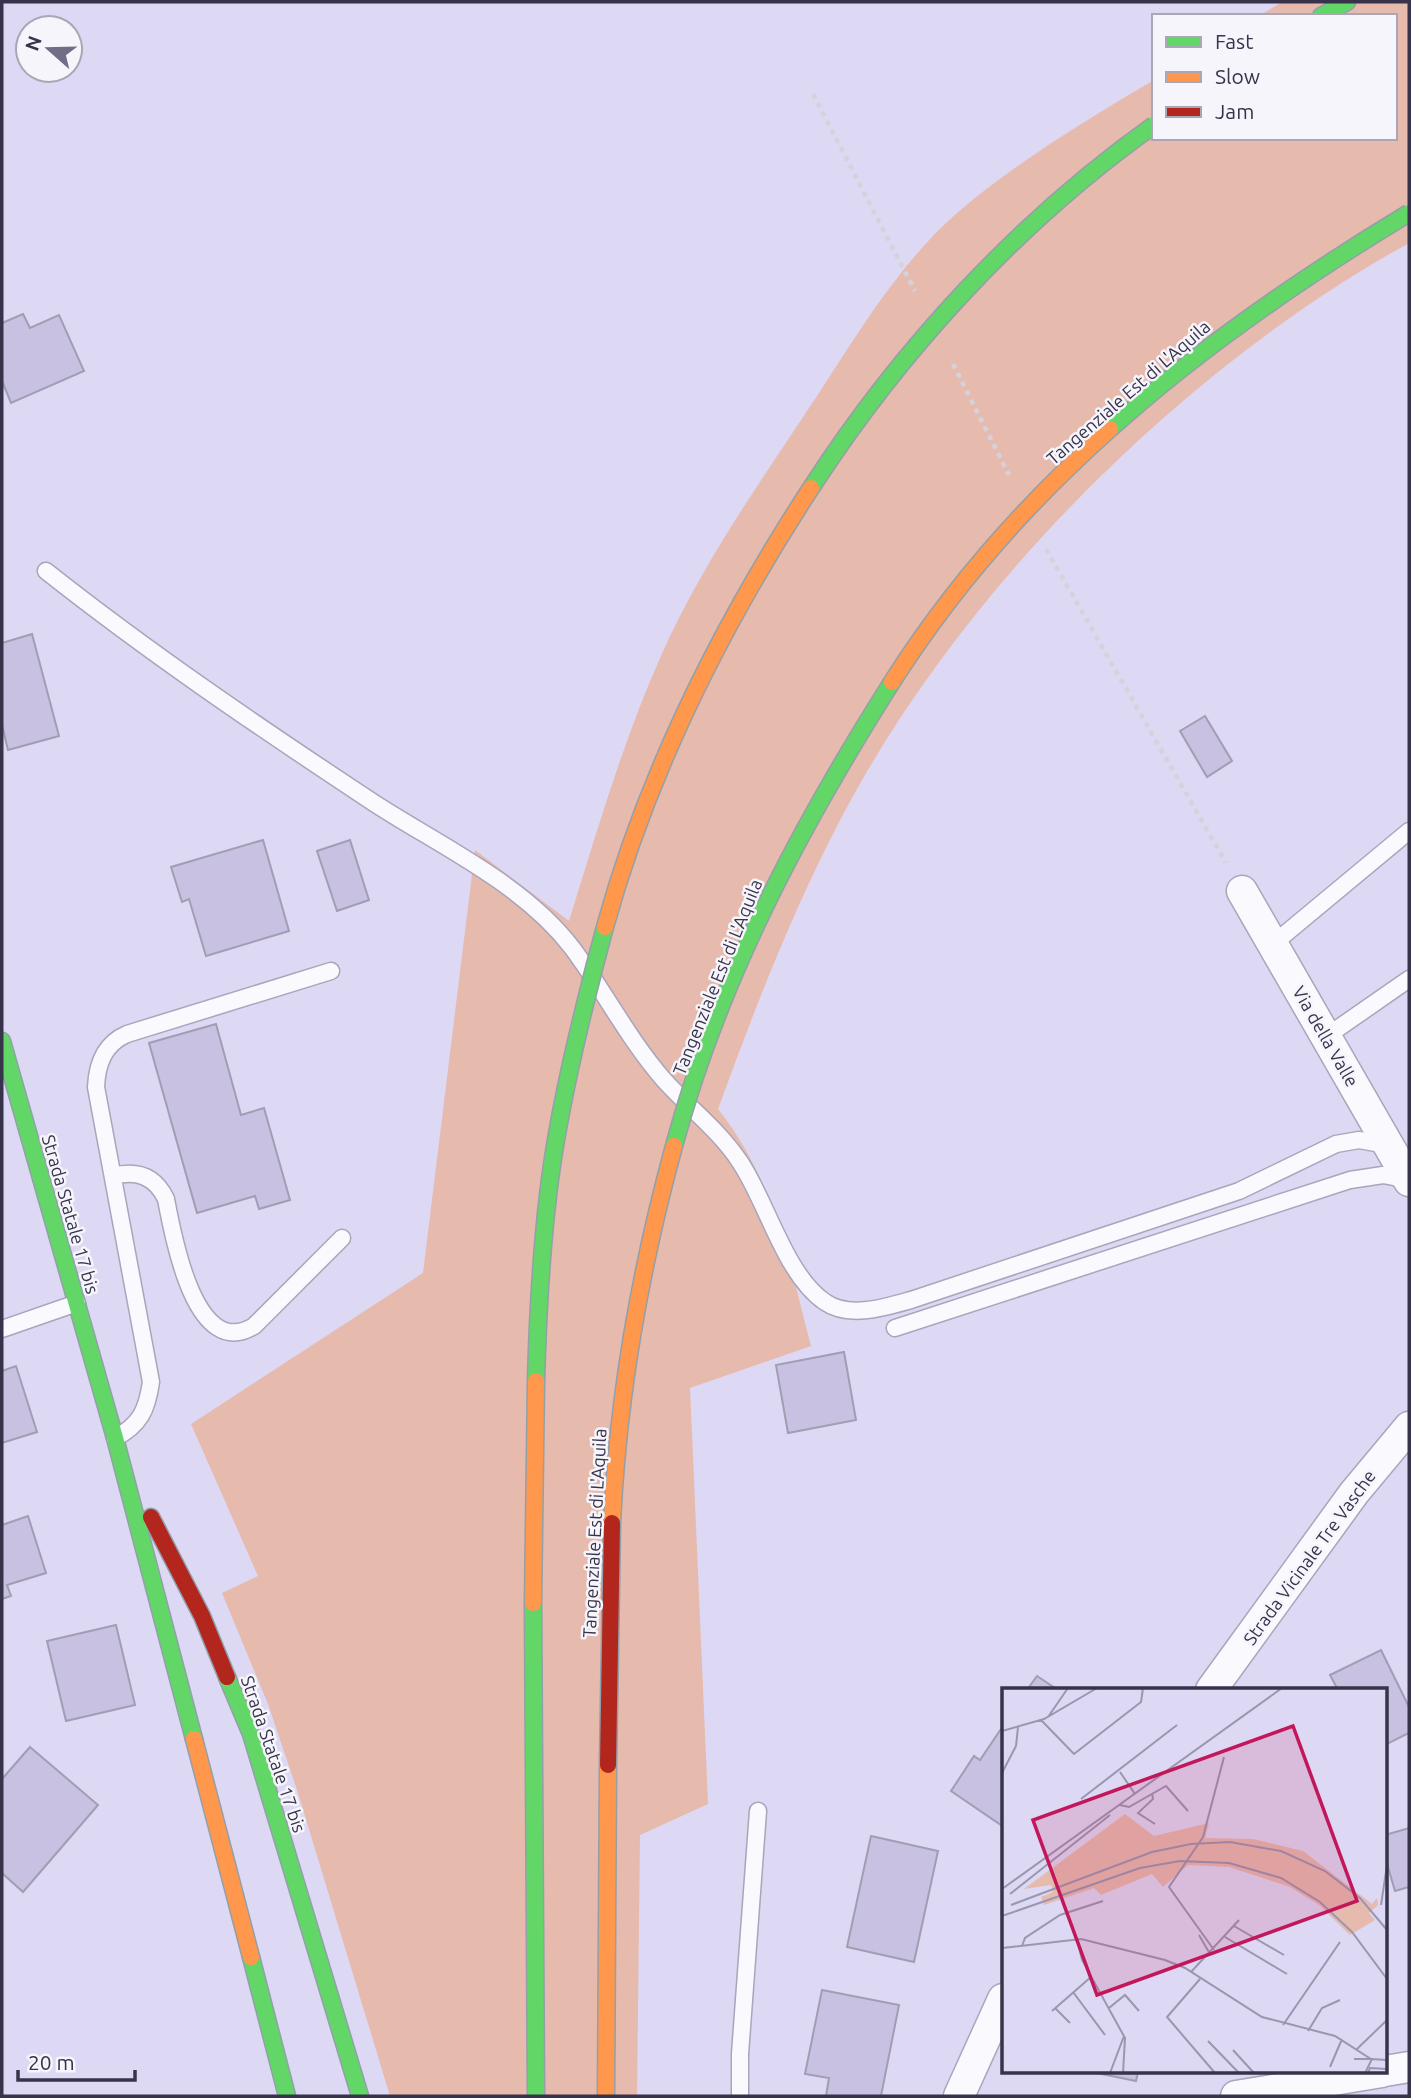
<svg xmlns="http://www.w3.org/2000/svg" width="1411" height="2098" viewBox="0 0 1411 2098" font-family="Ubuntu,sans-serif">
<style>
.green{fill:#e6baad}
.building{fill:#c8c1e1;stroke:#a19db3;stroke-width:2}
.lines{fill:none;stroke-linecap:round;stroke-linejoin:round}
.lane-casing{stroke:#a9a5bb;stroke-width:19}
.street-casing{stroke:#a9a5bb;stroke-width:33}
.fast-casing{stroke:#92a0aa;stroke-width:19}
.slow-casing{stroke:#92a0aa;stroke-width:19}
.jam-casing{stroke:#92a0aa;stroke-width:19}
.path{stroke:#d4d3db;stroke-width:4.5;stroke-dasharray:5 5;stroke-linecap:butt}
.lane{stroke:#faf9fd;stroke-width:16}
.street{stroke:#faf9fd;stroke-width:30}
.fast{stroke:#63d668;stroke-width:16}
.slow{stroke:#ff974d;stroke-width:16}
.jam{stroke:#b3261e;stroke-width:16}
.fast-bridge-casing{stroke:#92a0aa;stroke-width:19;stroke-linecap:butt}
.slow-bridge-casing{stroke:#92a0aa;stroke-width:19;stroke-linecap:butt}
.jam-bridge-casing{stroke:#92a0aa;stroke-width:19;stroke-linecap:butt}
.fast-bridge{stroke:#63d668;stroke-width:16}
.slow-bridge{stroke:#ff974d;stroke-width:16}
.jam-bridge{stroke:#b3261e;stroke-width:16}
.labels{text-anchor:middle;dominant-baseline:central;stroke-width:5;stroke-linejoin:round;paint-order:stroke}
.street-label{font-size:18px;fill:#37334b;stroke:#f5f5fb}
.inset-road{fill:none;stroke:#9b96b0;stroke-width:2}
.view{fill:#c2185b;fill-opacity:0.15;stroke:#c2185b;stroke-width:3.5}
.inset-edge{fill:none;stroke:#37334b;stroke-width:3.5}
</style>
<rect width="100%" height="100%" fill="#ddd8f3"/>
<path class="green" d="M 1282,2 L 1409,2 L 1409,243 C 1182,368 956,594 837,826 C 790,917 753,1013 718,1109 C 775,1181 788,1259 811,1346 L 690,1388 L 708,1804 L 640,1835 L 637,2096 L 390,2096 L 298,1793 L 268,1704 L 222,1593 L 258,1576 L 191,1424 L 423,1273 L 475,850 L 569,921 C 597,831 623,741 661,656 C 702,563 763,478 819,393 C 860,330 900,263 957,213 C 1018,161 1085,121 1154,80 L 1154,138 L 1395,138 L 1395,16 L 1259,16 Z"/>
<path class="building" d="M 23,314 L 30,328 L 59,315 L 84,371 L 11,403 L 2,381 L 2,323 Z
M 32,634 L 59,736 L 8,750 L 2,725 L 2,643 Z
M 1205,716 L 1232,761 L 1207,777 L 1180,731 Z
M 263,840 L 289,931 L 206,956 L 189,899 L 182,902 L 171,867 Z
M 350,840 L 369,900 L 337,911 L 317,851 Z
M 216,1024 L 241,1115 L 264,1108 L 290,1200 L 259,1209 L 255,1196 L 197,1213 L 149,1043 Z
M 844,1352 L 856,1420 L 788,1433 L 776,1365 Z
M 16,1366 L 37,1432 L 2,1443 L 2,1371 Z
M 28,1516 L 46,1573 L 7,1585 L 11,1596 L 2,1599 L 2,1525 Z
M 116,1625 L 135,1705 L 66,1721 L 47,1641 Z
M 1381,1650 L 1409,1707 L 1409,1733 L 1385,1745 L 1385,1690 L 1338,1690 L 1330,1675 Z
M 1037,1676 L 1058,1690 L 1027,1690 Z
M 1003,1726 L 1003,1822 L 1001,1825 L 951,1791 L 974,1756 L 980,1760 Z
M 30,1747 L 98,1805 L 23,1892 L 2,1873 L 2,1779 Z
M 1409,1828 L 1409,1887 L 1395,1891 L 1385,1857 L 1385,1835 Z
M 871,1836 L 938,1851 L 914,1962 L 847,1947 Z
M 822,1990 L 899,2005 L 881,2096 L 826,2096 L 829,2078 L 805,2074 Z
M 1092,2072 L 1138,2072 L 1136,2081 Z"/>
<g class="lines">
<defs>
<path id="lane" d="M 46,571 C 151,654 262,729 374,803 C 440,846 524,884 573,949 C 604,991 629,1040 664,1080 C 689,1108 719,1130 740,1162 C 767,1202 785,1275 825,1302 C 849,1319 886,1307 911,1300 L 1239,1191 L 1336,1144 L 1359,1140 L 1387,1145
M 1273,944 L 1409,831
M 1327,1036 L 1409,979
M 113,1176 C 137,1170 155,1176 166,1199 C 173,1236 195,1362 254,1326 L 342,1238
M 895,1328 L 1350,1180 L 1383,1175 L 1409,1180
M 2,1329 L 77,1303
M 115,1438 C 140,1425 147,1410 151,1382 L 96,1087 C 97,1064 104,1044 127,1034 L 331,971
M 740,2096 L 740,2054 L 758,1811"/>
<path id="street" d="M 1242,891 L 1409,1181
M 1211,1690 L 1354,1493 L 1409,1427
M 1385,2071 L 1409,2067
M 959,2096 L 1003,1999
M 1236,2096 L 1382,2072"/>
<path id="fast" d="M 1321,16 L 1347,2
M 2,1041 L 115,1438 L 194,1739
M 227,1677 L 251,1734 L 360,2096
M 251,1957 L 287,2096"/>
<path id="slow" d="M 194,1739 L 251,1957"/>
<path id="jam" d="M 151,1517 L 202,1616 L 227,1677"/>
</defs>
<use href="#lane" class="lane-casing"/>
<use href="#street" class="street-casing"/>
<use href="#fast" class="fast-casing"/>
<use href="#slow" class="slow-casing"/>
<use href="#jam" class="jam-casing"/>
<path class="path" d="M 813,94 L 915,291
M 953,364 L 1009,475
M 1046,549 L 1226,863"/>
<use href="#lane" class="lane"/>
<use href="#street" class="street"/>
<use href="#fast" class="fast"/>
<use href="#slow" class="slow"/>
<use href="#jam" class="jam"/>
<defs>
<path id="fast-bridge" d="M 1110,429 C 1202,346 1303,277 1409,213
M 811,488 C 901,349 1019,221 1154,125
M 674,1146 C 719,979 800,827 892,682
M 536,1381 C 538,1305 542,1227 554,1152 C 566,1076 585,1001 605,927
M 533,1603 L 536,2096"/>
<path id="slow-bridge" d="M 892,682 C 951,589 1028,502 1110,429
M 605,927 C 648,771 723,623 811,488
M 612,1523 C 618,1394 640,1270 674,1146
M 533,1603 L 536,1381
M 606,2096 L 608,1765"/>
<path id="jam-bridge" d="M 608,1765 L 612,1523"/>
</defs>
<use href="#fast-bridge" class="fast-bridge-casing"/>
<use href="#slow-bridge" class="slow-bridge-casing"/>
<use href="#jam-bridge" class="jam-bridge-casing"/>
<use href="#fast-bridge" class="fast-bridge"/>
<use href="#slow-bridge" class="slow-bridge"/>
<use href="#jam-bridge" class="jam-bridge"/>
</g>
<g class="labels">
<g class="street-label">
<text transform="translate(1128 392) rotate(-41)">Tangenziale Est di L'Aquila</text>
<text transform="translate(717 977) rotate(-68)">Tangenziale Est di L'Aquila</text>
<text transform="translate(1326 1036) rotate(60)">Via della Valle</text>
<text transform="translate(71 1214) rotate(74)">Strada Statale 17 bis</text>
<text transform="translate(594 1533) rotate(-87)">Tangenziale Est di L'Aquila</text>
<text transform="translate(1309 1557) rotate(-54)">Strada Vicinale Tre Vasche</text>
<text transform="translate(274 1754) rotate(71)">Strada Statale 17 bis</text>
</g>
</g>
<g transform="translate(1002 1688)">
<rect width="385" height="385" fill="#ddd8f3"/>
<path d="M 123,126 L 152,148 L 207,135 L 203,150 L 251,151 L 301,163 L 370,216 L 375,210 L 376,217 L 367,225 L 373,232 L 348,247 L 317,217 L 288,199 L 227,179 L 186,177 L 161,199 L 150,186 L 99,207 L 92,200 L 42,217 L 39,209 L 51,204 L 49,197 L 22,201 Z" fill="#e6baad"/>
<path class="inset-road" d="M 46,29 L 66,0M 39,32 L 72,66 L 139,14 L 141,0M 0,43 L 42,31 L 95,0M 118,84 L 133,106M 0,85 L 14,58 L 16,39M 150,105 L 151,111 L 136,125 L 153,136M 79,111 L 175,37M 118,117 L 127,119 L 164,98 L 186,123M 0,201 L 280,0M 8,206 L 108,127M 9,217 L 150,164 L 189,156 L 228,154 L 279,163 L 323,183 L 358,210 L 385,242M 379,217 L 385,177M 0,228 L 138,180 L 178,173 L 227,175 L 279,190 L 318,214 L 350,244 L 385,291M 232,238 L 282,267M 197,247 L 208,266M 223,249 L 285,286M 75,251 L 80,272 L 123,350 L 121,385M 20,258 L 23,250 L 58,227 L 101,213M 0,260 L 79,251 L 163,272 L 183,280 L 260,329 L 333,348 L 369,371 L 385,372M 212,262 L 167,199 L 201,149 L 222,69M 189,284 L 237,232M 198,291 L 165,329 L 213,385M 71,304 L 103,347M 53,320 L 68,335M 107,320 L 123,307 L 137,323M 50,323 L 89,289M 281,337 L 338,254M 306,343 L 320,320 L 338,312M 206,353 L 237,385M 355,361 L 385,332M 231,362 L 252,385M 352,371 L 370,371 L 363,385M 328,379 L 340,351M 108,385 L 122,348M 366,385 L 368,380 L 385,381"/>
<path class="view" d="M 291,38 L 355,213 L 95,307 L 31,132 Z"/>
<rect width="385" height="385" class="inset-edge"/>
</g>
<rect width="1411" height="2098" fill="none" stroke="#37334b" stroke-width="7"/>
<rect x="1152" y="14" width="245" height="126" fill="#f5f5fb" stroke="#a9a7b5" stroke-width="2"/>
<rect x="1166" y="37" width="35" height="10" fill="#63d668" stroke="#a9a7b5" stroke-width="2"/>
<text x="1215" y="49" font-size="21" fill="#37334b">Fast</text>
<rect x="1166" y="72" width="35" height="10" fill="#ff974d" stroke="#a9a7b5" stroke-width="2"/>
<text x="1215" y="84" font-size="21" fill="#37334b">Slow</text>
<rect x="1166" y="107" width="35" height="10" fill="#b3261e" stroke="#a9a7b5" stroke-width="2"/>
<text x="1215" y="119" font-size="21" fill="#37334b">Jam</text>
<g transform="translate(49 49) rotate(290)"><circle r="33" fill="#f5f5fb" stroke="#a9a7b5" stroke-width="2"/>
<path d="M0-5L12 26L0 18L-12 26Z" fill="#716d86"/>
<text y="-10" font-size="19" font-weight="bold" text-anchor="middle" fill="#37334b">N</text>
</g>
<path d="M18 2070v10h117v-10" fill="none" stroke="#37334b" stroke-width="3.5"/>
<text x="28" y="2070" font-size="21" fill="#37334b" stroke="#f5f5fb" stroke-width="5" paint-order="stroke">20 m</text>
</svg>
